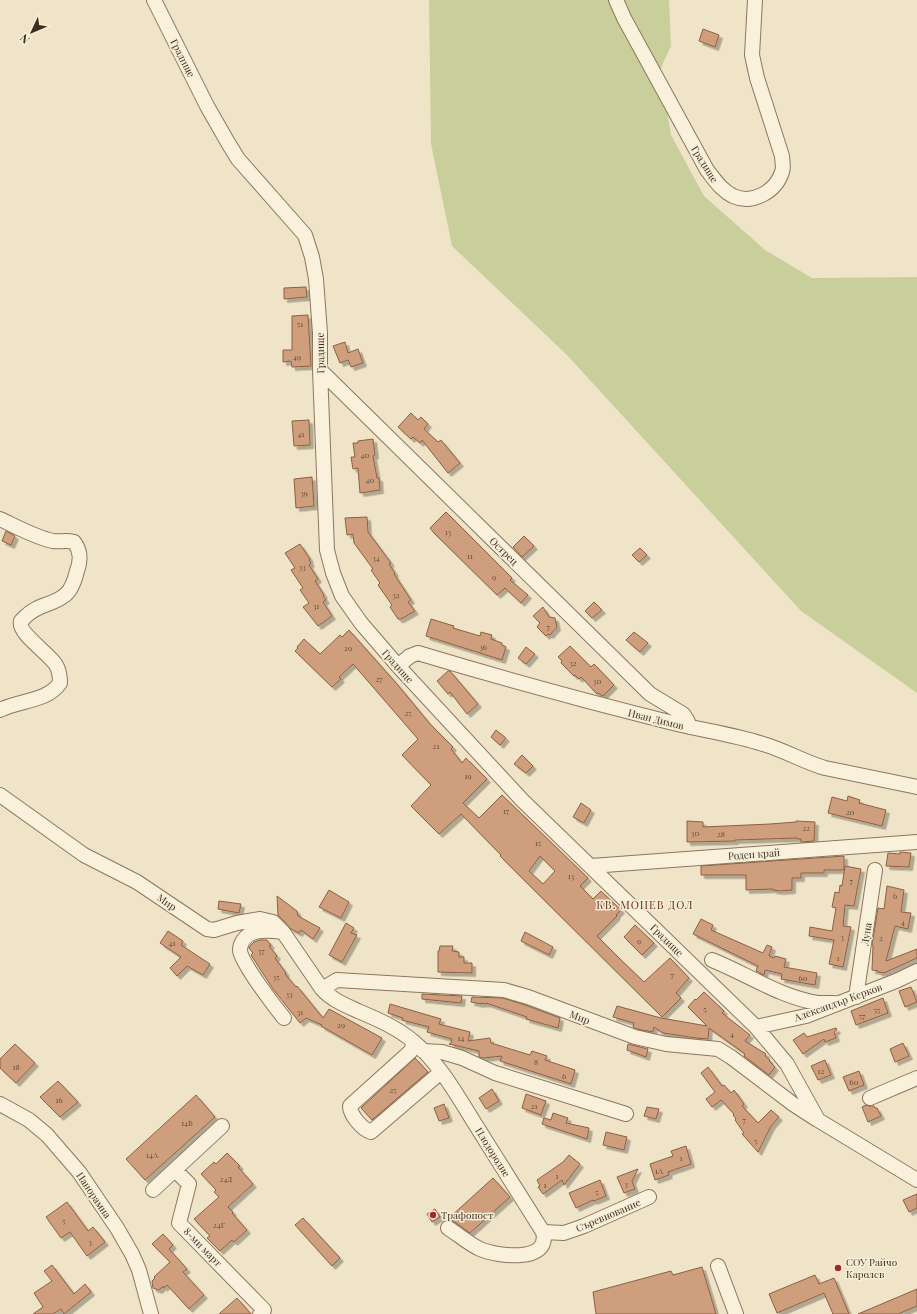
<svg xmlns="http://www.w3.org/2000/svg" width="917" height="1314" viewBox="0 0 917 1314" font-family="'Playfair Display',serif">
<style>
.green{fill:#c9cf9b}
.building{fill:#cf9f7d;stroke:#8d5f41;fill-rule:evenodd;filter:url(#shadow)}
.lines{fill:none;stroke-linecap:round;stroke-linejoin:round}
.minor-casing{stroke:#8d765c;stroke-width:16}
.minor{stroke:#faf1dc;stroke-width:14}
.poi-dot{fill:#9e2a2b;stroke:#f7eed8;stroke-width:1.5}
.labels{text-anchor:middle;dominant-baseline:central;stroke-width:3;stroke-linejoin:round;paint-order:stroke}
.number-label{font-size:8px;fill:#624a37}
.street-label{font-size:10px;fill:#3d2e20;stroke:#f7eed8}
.poi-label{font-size:10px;fill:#3d2e20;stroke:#f7eed8;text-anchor:start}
.neighbourhood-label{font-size:11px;letter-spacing:1px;fill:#6b2e1e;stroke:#f7eed8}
</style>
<defs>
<filter id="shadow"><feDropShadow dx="3.5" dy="3.5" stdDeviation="0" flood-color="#0004"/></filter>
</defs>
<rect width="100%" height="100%" fill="#f0e4c8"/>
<path class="green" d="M 429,0 L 669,0 L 671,46 L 660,70 L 671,135 L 704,196 L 765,250 L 812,278 L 917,277 L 917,693 L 801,611 L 567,355 L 452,246 L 431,144 Z"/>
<path class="building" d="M 703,29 L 719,35 L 715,47 L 699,41 Z
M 306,287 L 307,297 L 284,299 L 284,288 Z
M 308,315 L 311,366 L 292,367 L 291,361 L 283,362 L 283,350 L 292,350 L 292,316 Z
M 345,342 L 348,353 L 358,349 L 363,363 L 351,367 L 348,360 L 340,363 L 333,346 Z
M 411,413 L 418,420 L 421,417 L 428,424 L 424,429 L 438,442 L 441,440 L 460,463 L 448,473 L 422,440 L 420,443 L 413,437 L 411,439 L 398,427 Z
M 309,420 L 310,445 L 294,446 L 292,421 Z
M 373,439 L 375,455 L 373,456 L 377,478 L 379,478 L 380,490 L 360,493 L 358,468 L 353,469 L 351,457 L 355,457 L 353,443 L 358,443 L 358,441 Z
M 312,477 L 314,506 L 296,508 L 294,479 Z
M 446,512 L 512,578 L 510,580 L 528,595 L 521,603 L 505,588 L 497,595 L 434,533 L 430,528 Z
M 367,517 L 368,532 L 391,563 L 389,564 L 395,573 L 394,574 L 411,600 L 408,602 L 415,611 L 401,619 L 398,619 L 390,607 L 392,605 L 378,585 L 380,583 L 371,570 L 373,569 L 354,543 L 353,534 L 347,535 L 345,518 Z
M 6,531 L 15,536 L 11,545 L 2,541 Z
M 524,536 L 534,546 L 522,557 L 513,547 Z
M 300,544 L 310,559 L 309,560 L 311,563 L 309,565 L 318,579 L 315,581 L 324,595 L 323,596 L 326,600 L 323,602 L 332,616 L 318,626 L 303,607 L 309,603 L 300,590 L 303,588 L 291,570 L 295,568 L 285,553 Z
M 640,548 L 647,555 L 639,562 L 632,555 Z
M 594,602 L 602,610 L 592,618 L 585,611 Z
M 543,607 L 549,617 L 555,618 L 557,627 L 550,635 L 548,634 L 546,636 L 537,627 L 540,623 L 533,616 Z
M 431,619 L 454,626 L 453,628 L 480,636 L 481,632 L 492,635 L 491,639 L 502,643 L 502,645 L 506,647 L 502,660 L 426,636 Z
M 349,630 L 397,684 L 430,724 L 453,747 L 451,749 L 462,763 L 466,758 L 487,779 L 463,803 L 479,818 L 502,795 L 588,878 L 580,886 L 593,899 L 601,891 L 621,910 L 616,915 L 617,916 L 597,936 L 619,958 L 644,982 L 670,958 L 689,978 L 676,993 L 681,998 L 662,1017 L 517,873 L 500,856 L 501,855 L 461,814 L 439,834 L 411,806 L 431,785 L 402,755 L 418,739 L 353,664 L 339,677 L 341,679 L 332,687 L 295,651 L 298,648 L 297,647 L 304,639 L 320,654 L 340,635 L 342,637 ZM 540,856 L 555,871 L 543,884 L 529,871 Z
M 634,632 L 648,643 L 640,652 L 626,640 Z
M 570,646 L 591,667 L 594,664 L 614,685 L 603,696 L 598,693 L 597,694 L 581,677 L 579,679 L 575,675 L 574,676 L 561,663 L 562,661 L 558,657 Z
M 526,647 L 535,654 L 526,664 L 518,658 Z
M 448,671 L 450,671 L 478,704 L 467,714 L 450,692 L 448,694 L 437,681 Z
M 496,730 L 506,738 L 500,745 L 491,737 Z
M 522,755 L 533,766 L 526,773 L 514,764 Z
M 848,796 L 860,800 L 859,803 L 886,810 L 882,826 L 828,813 L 832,797 L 847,801 Z
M 581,803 L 591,810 L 584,823 L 573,817 Z
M 687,821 L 703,822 L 703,827 L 770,824 L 796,822 L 796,821 L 815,822 L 814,841 L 801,842 L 801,839 L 797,839 L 797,838 L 735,840 L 735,841 L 687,842 Z
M 900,852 L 911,853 L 909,867 L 886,866 L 888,853 L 900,854 Z
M 844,856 L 844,870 L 824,870 L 824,873 L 801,873 L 801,878 L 792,878 L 792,890 L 780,891 L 773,890 L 773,889 L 746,890 L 746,875 L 701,875 L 701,866 Z
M 845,866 L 861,869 L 854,906 L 845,905 L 843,926 L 851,927 L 843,967 L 829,964 L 834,940 L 809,936 L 810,927 L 832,931 L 836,908 L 832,907 L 835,892 L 839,893 L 840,885 L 842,886 Z
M 887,886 L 904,890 L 901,912 L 911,913 L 908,929 L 895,926 L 886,961 L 917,949 L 917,958 L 884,973 L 878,972 L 878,971 L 872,970 L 873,946 L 872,945 L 878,908 L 884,909 Z
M 329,890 L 349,902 L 341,918 L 319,907 Z
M 277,896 L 297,911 L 298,916 L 320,928 L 313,939 L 301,930 L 299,933 L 291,929 L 278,915 Z
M 219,901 L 241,904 L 239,913 L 218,909 Z
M 701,919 L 713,925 L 711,930 L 763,953 L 767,945 L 772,947 L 769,956 L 774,958 L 775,956 L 786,959 L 784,967 L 817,973 L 815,985 L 781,979 L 782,974 L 765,970 L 764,975 L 756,971 L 758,966 L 693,934 Z
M 346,923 L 354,928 L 351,933 L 357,935 L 342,962 L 329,955 Z
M 635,925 L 654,943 L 642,955 L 624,937 Z
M 168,931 L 183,941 L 181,945 L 210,964 L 203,975 L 187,966 L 177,976 L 170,968 L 181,957 L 160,943 Z
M 525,932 L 553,947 L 549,955 L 521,941 Z
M 260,940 L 267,940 L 271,945 L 269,946 L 277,956 L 275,958 L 286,973 L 285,974 L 296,987 L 297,986 L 323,1018 L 329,1009 L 382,1038 L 372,1055 L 321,1026 L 322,1025 L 306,1018 L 300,1023 L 273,989 L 251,955 L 253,953 L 249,948 L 250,946 L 254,942 Z
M 440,946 L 453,946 L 452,951 L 459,952 L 459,957 L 464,957 L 464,963 L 472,963 L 472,973 L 438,972 L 438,951 L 439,951 Z
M 911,987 L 917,1002 L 905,1007 L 899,991 Z
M 704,992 L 724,1011 L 722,1013 L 750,1035 L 745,1041 L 766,1054 L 765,1056 L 770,1060 L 769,1061 L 775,1067 L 769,1075 L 744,1056 L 745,1054 L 741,1051 L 709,1028 L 708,1039 L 696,1038 L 663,1033 L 654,1027 L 653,1032 L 637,1029 L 633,1027 L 634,1023 L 613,1017 L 617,1006 L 661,1018 L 707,1026 L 688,1007 L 695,999 L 696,1000 Z
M 422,994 L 462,996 L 461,1003 L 422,999 Z
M 472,997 L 503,998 L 525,1005 L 560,1018 L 558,1028 L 526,1019 L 527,1017 L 486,1003 L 486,1004 L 481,1003 L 481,1004 L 471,1002 Z
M 883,998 L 888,1013 L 856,1025 L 851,1011 Z
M 390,1004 L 441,1019 L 439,1024 L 470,1032 L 468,1041 L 490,1038 L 491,1043 L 530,1055 L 532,1051 L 547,1056 L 545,1060 L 575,1070 L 571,1084 L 500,1061 L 502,1056 L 483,1058 L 479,1057 L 479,1051 L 449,1044 L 451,1043 L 452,1039 L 427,1032 L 429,1027 L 402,1020 L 403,1018 L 388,1013 Z
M 836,1028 L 837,1030 L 834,1032 L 836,1038 L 825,1042 L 824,1039 L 803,1054 L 793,1040 L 804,1033 L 807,1037 Z
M 903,1043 L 909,1056 L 895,1062 L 890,1049 Z
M 15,1044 L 35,1063 L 16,1083 L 0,1068 L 0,1059 Z
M 628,1044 L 648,1049 L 646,1057 L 627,1050 Z
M 415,1058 L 428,1072 L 372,1120 L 361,1108 Z
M 825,1060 L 831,1075 L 818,1080 L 811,1066 Z
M 708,1067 L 722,1086 L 724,1085 L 731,1093 L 734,1090 L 744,1104 L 742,1106 L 758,1123 L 771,1110 L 779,1117 L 771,1126 L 758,1152 L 742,1134 L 744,1133 L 735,1120 L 736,1119 L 733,1115 L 734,1114 L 721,1100 L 712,1107 L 706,1099 L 715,1092 L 701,1073 Z
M 859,1071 L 864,1085 L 849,1091 L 843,1077 Z
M 58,1081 L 78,1102 L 60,1117 L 40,1097 Z
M 492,1089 L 499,1101 L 486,1109 L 479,1098 Z
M 526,1094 L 546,1101 L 541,1115 L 522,1108 Z
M 196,1095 L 215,1117 L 145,1180 L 126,1159 Z
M 444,1104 L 449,1118 L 439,1121 L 434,1108 Z
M 866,1105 L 869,1106 L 874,1106 L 875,1108 L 877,1108 L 881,1116 L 868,1122 L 862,1107 Z
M 647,1107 L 659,1109 L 656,1119 L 644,1116 Z
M 553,1113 L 568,1118 L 566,1123 L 589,1128 L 587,1139 L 542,1124 L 544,1118 L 551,1120 Z
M 606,1132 L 627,1137 L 624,1150 L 603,1145 Z
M 686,1146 L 691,1164 L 668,1172 L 669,1175 L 655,1180 L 650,1164 L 673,1156 L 671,1151 Z
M 227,1153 L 240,1166 L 238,1167 L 253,1184 L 228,1207 L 233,1212 L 232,1213 L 247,1230 L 234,1242 L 232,1240 L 220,1251 L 207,1238 L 210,1236 L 194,1219 L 219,1197 L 214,1192 L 216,1190 L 201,1174 L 214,1162 L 216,1164 Z
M 569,1155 L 580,1164 L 564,1185 L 562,1180 L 543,1194 L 538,1187 L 540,1186 L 537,1180 L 563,1162 Z
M 638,1169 L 632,1181 L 635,1189 L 624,1193 L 617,1177 Z
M 493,1178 L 510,1197 L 470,1233 L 449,1218 Z
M 600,1180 L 606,1196 L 594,1201 L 593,1200 L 576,1208 L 569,1193 Z
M 917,1194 L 917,1208 L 909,1212 L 903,1200 Z
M 67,1202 L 88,1231 L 93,1227 L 105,1242 L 87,1256 L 70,1232 L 61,1238 L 46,1217 Z
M 435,1209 L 440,1217 L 432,1222 L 427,1214 Z
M 303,1218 L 340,1258 L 332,1266 L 295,1225 Z
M 163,1234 L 173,1245 L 169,1249 L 187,1269 L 183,1272 L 204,1295 L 189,1309 L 167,1285 L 164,1288 L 163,1286 L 159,1290 L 153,1288 L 152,1281 L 155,1278 L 154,1277 L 170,1262 L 152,1244 Z
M 52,1265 L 74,1294 L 85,1284 L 91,1292 L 64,1314 L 61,1309 L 53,1314 L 33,1314 L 43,1307 L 34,1293 L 52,1281 L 44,1271 Z
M 702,1267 L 716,1314 L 596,1314 L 593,1292 L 671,1271 L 673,1275 Z
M 815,1275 L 819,1284 L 834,1278 L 849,1314 L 833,1314 L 824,1293 L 777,1313 L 769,1294 Z
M 917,1289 L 917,1306 L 898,1314 L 858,1314 Z
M 237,1298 L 251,1314 L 219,1314 Z"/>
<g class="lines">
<defs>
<path id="minor" d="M 154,0 L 207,106 L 227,141 L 238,159 L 305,235 L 312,257 L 316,279 L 320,333 L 320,370 L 327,550 L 333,573 L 342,596 L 361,623 L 398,666 L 522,800 L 756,1027 L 787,1064 L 818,1120 L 917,1180
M 616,0 L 624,18 L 707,170 C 715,180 721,190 733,196 C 753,205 776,191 782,172 C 784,167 782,161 782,156 L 757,78 L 752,55 L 755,0
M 320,370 L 650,694 L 683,714 L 687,720 L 690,727
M 0,519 C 15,526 37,538 53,541 C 60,542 67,540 74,542 C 81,551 81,560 77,571 C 75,579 72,590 65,595 C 52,606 39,603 25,617 C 24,618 22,620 21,621 C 17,633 50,654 56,665 C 59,670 60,678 60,683 C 47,702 19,700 0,710
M 398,666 L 410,656 L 418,653 C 501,678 585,701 669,722 C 700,730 732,734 763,744 C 784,750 804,762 825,768 L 917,787
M 0,795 L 84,855 L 137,882 L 207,929 L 214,930 L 237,923 L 260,919 L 273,922 L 283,932 L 322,989 C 332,1000 345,1005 358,1011 C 377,1019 398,1028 414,1042 C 441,1065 458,1097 477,1127 C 499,1162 521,1197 543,1232 C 551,1264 496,1256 480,1249 C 469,1244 459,1235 448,1228
M 591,866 L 917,842
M 283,932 C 275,931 259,930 252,933 C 245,936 240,943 240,950 C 240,961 275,1007 284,1018
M 712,960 C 747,974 780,997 818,1003 C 823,1003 829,1003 834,1003
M 322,989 L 337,980 L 504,990 L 528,997 L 635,1037 L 666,1044 L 718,1049 L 731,1057 L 793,1104 L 816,1119
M 856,997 L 875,870
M 756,1027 L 806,1016 L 896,981 L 917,971
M 414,1042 L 411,1051 L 350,1106 C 350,1115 362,1129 371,1132 L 441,1072
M 423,1051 L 442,1052 L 462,1058 L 495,1073 L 626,1114
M 870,1098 L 917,1078
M 0,1104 L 29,1120 L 47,1135 L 79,1172 L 117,1228 L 132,1254 L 139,1270 L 151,1314
M 175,1170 L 189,1184 L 179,1223 L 264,1310 L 260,1314
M 153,1190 L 222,1126
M 543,1232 L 564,1233 L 584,1226 L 649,1197
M 718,1266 L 736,1314"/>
</defs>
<use href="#minor" class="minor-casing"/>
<use href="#minor" class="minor"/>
</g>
<g class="poi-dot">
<circle cx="433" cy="1215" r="4"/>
<circle cx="838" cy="1268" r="4"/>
</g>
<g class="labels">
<g class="number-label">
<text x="300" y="323">51</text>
<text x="297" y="356">49</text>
<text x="301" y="433">41</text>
<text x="365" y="454">40</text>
<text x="370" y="479">40</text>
<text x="304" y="492">39</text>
<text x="448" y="531">13</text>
<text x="470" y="555">11</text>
<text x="376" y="557">34</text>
<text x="302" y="566">33</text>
<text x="494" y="576">9</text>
<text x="396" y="594">32</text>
<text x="316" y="605">31</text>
<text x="548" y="626">7</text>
<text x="483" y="646">36</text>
<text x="348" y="647">29</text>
<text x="573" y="662">32</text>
<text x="379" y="678">27</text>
<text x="597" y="680">30</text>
<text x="408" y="712">25</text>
<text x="436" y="745">21</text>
<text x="468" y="775">19</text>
<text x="506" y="810">17</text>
<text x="850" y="811">20</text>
<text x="806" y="827">22</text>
<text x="695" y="832">30</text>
<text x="721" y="833">28</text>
<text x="538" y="842">15</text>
<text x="571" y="875">13</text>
<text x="851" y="880">7</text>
<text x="895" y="895">6</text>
<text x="903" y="921">4</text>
<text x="842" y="936">3</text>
<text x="881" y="937">2</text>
<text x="639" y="940">9</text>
<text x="172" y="942">41</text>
<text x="261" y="950">37</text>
<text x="838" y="957">1</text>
<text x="672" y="974">7</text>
<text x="276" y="976">35</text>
<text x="803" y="977">60</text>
<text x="289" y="993">33</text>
<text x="705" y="1008">5</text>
<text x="877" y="1009">55</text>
<text x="300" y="1011">31</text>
<text x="862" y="1015">57</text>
<text x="341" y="1024">29</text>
<text x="732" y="1033">4</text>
<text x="461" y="1037">14</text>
<text x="536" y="1061">8</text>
<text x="16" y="1066">18</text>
<text x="821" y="1070">12</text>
<text x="564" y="1075">6</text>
<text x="854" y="1081">60</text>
<text x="393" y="1089">25</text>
<text x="59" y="1099">16</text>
<text x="534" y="1105">21</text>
<text x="744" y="1119">7</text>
<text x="187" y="1122">14Б</text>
<text x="756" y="1140">5</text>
<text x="152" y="1154">14A</text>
<text x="681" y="1157">1</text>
<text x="659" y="1170">1А</text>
<text x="557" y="1175">1</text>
<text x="226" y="1178">24Д</text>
<text x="626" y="1183">3</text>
<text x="545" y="1184">1</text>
<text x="597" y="1191">5</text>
<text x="64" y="1220">5</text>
<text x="219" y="1224">24Г</text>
<text x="90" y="1241">3</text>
</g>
<g class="street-label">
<text transform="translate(183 58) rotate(63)">Градище</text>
<text transform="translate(705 164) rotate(58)">Градище</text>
<text transform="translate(320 353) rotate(-91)">Градище</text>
<text transform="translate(504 551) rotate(44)">Острец</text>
<text transform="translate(398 666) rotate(48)">Градище</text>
<text transform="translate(656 719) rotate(14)">Иван Димов</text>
<text transform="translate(754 854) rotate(-4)">Роден край</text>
<text transform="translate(167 902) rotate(34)">Мир</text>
<text transform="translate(866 934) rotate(-81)">Луна</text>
<text transform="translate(667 940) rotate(44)">Градище</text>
<text transform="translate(838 1002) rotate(-20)">Александър Керков</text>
<text transform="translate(580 1017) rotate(21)">Мир</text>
<text transform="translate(493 1152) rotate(58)">Плодородие</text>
<text transform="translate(94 1195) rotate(56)">Панорамна</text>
<text transform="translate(608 1215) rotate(-23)">Съревнование</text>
<text transform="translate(203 1247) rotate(46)">8-ми март</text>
</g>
<g class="poi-label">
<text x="441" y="1215">Трафопост</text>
<text x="846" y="1262">СОУ Райчо<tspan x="846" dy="12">Каролев</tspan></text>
</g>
<g class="neighbourhood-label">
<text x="645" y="904">КВ. МОНЕВ ДОЛ</text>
</g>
</g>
<g transform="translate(32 32) rotate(226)" stroke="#f7eed8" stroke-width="3" paint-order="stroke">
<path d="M0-3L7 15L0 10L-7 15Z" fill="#3d2e20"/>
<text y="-6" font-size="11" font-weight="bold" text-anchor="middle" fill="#3d2e20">N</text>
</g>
</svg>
